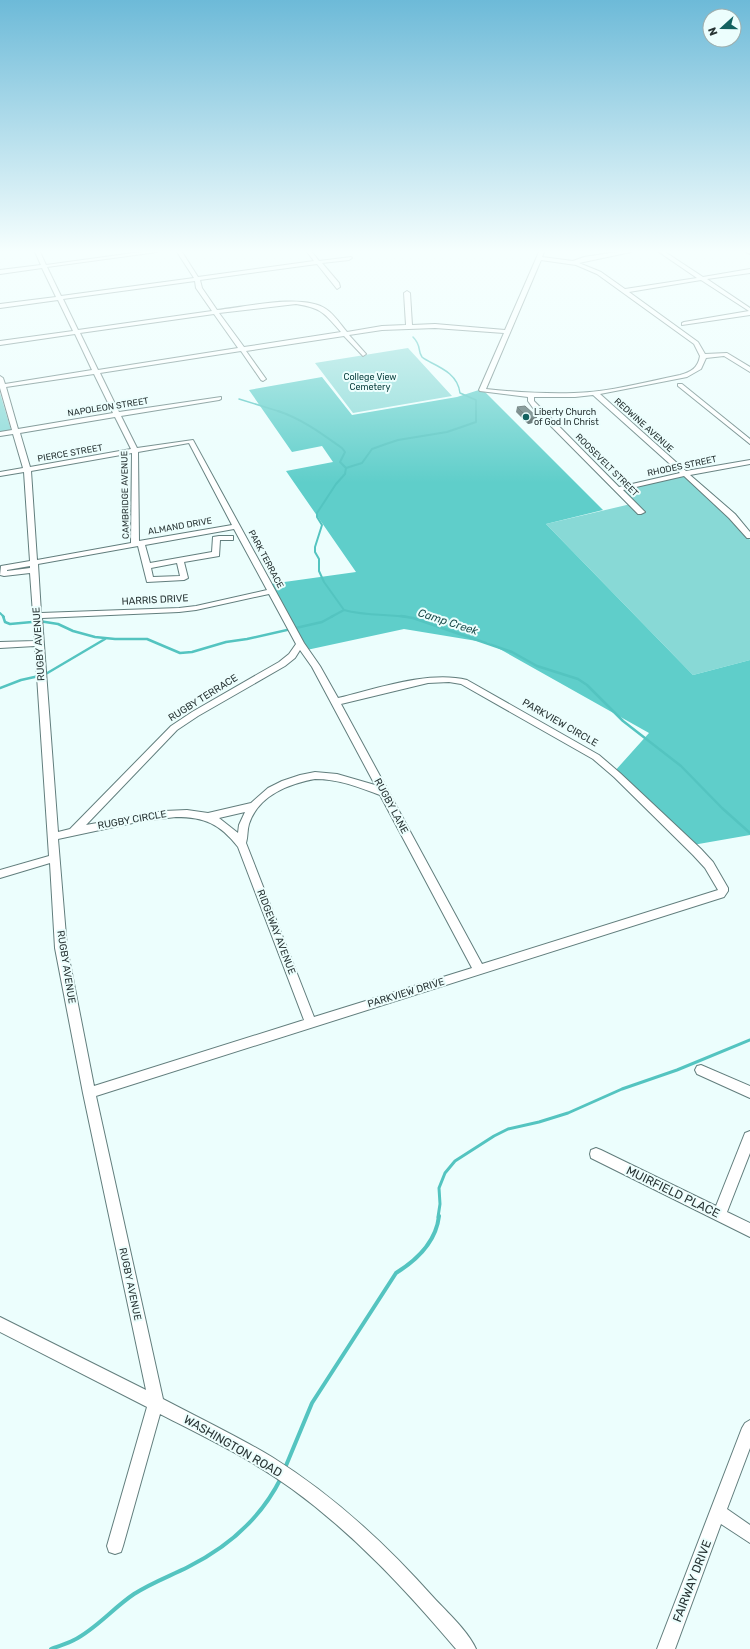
<svg xmlns="http://www.w3.org/2000/svg" width="750" height="1649" viewBox="0 0 750 1649" font-family="Rubik,sans-serif">
<style>
.green{fill:#88d9d6}
.forest{fill:#5fceca}
.lines{fill:none;stroke-linecap:round;stroke-linejoin:round}
.stream-far4{stroke:#54c4c0;stroke-width:1.5}
.stream-far3{stroke:#54c4c0;stroke-width:2}
.stream-far2{stroke:#54c4c0;stroke-width:2.5}
.stream-far1{stroke:#54c4c0;stroke-width:3}
.stream{stroke:#54c4c0;stroke-width:4}
.minor-casing{stroke:#627e7d;stroke-width:2}
.minor{fill:#fff;fill-rule:evenodd}
.wall{fill:#4a6160}
.shaded-wall{fill:#3c4f4e}
.building{fill:#567170;stroke:#3c4f4e}
.poi-dot{fill:#136260;stroke:#ecfefd;stroke-width:1.5}
.labels{text-anchor:middle;dominant-baseline:central;stroke-width:4;stroke-linejoin:round;paint-order:stroke}
.far-park-label{font-size:9px;fill:#063c3a;stroke:#ecfefd}
.far-street-label{font-size:9px;fill:#293535;stroke:#ecfefd}
.far-poi-label{font-size:9px;fill:#293535;stroke:#ecfefd;text-anchor:start}
.street-label{font-size:10px;fill:#293535;stroke:#ecfefd}
.water-label{font-size:11px;font-style:italic;fill:#1f504e;stroke:#ecfefd}
.near-street-label{font-size:12px;fill:#293535;stroke:#ecfefd}
</style>
<rect width="100%" height="100%" fill="#ecfefd"/>
<path class="green" d="M 408,348 L 452,396 L 353,413 L 315,363 Z
M 0,393 L 11,430 L 0,432 Z
M 687,475 L 738,524 L 750,540 L 750,660 L 693,675 L 546,524 L 635,503 L 621,489 Z"/>
<path class="forest" d="M 322,377 L 352,415 L 457,397 L 482,389 L 603,510 L 546,524 L 693,675 L 750,660 L 750,835 L 687,846 L 614,772 L 649,733 L 489,643 L 404,629 L 302,651 L 270,584 L 356,572 L 286,471 L 333,462 L 322,446 L 292,452 L 249,390 Z"/>
<g class="lines">
<path class="stream-far4" d="M 413,337 C 422,346 417,350 422,357 C 424,359 427,360 430,362 C 444,369 458,376 460,393 L 476,400 L 476,412
M 239,399 L 281,412"/>
<path class="stream-far3" d="M 278,411 C 302,419 321,433 342,448 L 345,452 L 340,462 L 346,468
M 346,468 L 362,463 L 372,449 L 386,444 L 398,440 L 447,432 L 476,422 L 476,411
M 344,610 L 324,582 L 319,571 L 319,559 L 315,552 L 315,547 L 322,525 L 317,517 L 317,513 L 336,484 L 345,474 L 346,468
M 0,613 L 4,617
M 331,617 L 344,610 C 365,616 386,614 408,617"/>
<path class="stream-far2" d="M 3,616 L 5,622 L 10,624 L 32,622
M 401,616 L 413,618 L 512,652 L 537,666 L 578,679 L 587,685 L 623,721 L 681,766 L 722,808 L 750,833
M 39,621 L 58,624 L 73,631 L 95,637 L 115,639 L 147,639 L 180,653 L 192,652 L 226,642 L 247,639 L 322,622 L 333,616
M 44,675 L 105,639
M 0,688 L 21,680 L 39,676"/>
<path class="stream-far1" d="M 438,1217 L 440,1204 L 439,1188 L 445,1173 L 455,1161 L 494,1136 L 508,1129 L 539,1122 L 568,1113 L 622,1089 L 677,1070 L 750,1040"/>
<path class="stream" d="M 285,1468 L 312,1403 L 396,1273 C 417,1260 436,1242 439,1216
M 51,1649 C 58,1646 67,1644 74,1640 C 96,1629 113,1608 134,1594 C 151,1583 170,1576 188,1567 C 228,1547 261,1518 281,1478"/>
<defs>
<path id="minor" d="M 35,252 L 40,252 L 46,265 L 141,252 L 157,252 L 47,267 L 61,296 L 194,278 L 177,252 L 182,252 L 198,277 L 314,261 L 307,252 L 312,252 L 319,261 L 351,257 L 352,258 L 349,260 L 322,263 L 339,283 L 340,287 L 337,289 L 317,264 L 200,280 L 202,288 L 217,310 C 245,307 303,293 326,309 C 334,314 341,325 347,332 L 382,326 L 406,325 L 404,293 L 407,291 L 410,293 L 412,325 L 435,324 L 505,330 L 539,252 L 544,252 L 542,257 L 573,261 L 584,257 L 617,252 L 631,252 L 579,263 L 601,272 L 625,289 L 697,278 L 659,252 L 665,252 L 703,277 L 750,269 L 750,273 L 707,279 L 750,308 L 750,315 L 682,325 L 682,323 L 684,322 L 749,311 L 701,280 L 629,292 L 698,342 L 705,354 L 727,353 L 750,367 L 750,372 L 724,356 L 706,358 L 701,369 L 687,377 L 600,394 L 686,471 L 750,460 L 750,464 L 690,475 L 735,514 L 750,532 L 750,538 L 747,538 L 729,518 L 684,476 L 623,490 L 645,512 L 641,514 L 638,514 L 533,408 L 528,401 L 528,397 L 480,391 L 479,390 L 504,333 L 435,328 L 382,330 L 349,335 L 366,354 L 363,356 L 344,336 L 246,351 L 266,379 L 263,381 L 261,380 L 241,351 L 100,373 L 119,412 L 221,397 L 221,399 L 219,400 L 121,416 L 137,448 L 193,440 L 304,643 L 320,666 L 338,698 C 376,689 429,670 467,680 L 599,755 L 620,773 L 701,849 L 713,862 L 728,888 L 728,891 L 724,897 L 96,1096 L 163,1399 C 199,1418 237,1436 272,1457 C 333,1495 386,1544 434,1598 C 447,1612 468,1631 476,1649 L 456,1649 C 406,1590 354,1534 292,1489 C 251,1459 205,1437 160,1414 L 123,1546 L 121,1552 L 115,1554 L 109,1552 L 107,1546 L 147,1407 L 0,1332 L 0,1317 L 146,1390 L 83,1093 L 55,948 L 50,863 L 0,878 L 0,870 L 49,856 L 35,646 L 0,648 L 0,642 L 35,641 L 30,573 L 4,576 L 0,575 L 1,566 L 30,561 L 24,472 L 0,476 L 0,472 L 23,468 L 13,434 L 0,436 L 0,432 L 12,430 L 0,388 L 0,376 L 3,378 L 5,384 L 92,370 L 75,334 L 0,345 L 0,341 L 73,331 L 58,300 L 0,308 L 0,304 L 56,297 L 42,268 L 0,274 L 0,270 L 41,265 ZM 541,260 L 576,265 L 597,274 L 694,344 L 700,356 C 698,368 691,372 680,375 C 645,382 610,392 574,393 C 545,394 515,392 486,389 ZM 195,281 L 196,288 L 212,311 L 78,330 L 63,299 ZM 296,304 C 322,308 324,313 341,332 L 244,347 L 219,313 ZM 214,314 L 238,348 L 98,370 L 80,333 ZM 94,374 L 113,413 L 18,429 L 6,387 ZM 593,395 L 680,473 L 619,487 L 534,401 L 534,397 L 575,397 ZM 115,417 L 131,449 L 30,467 L 20,433 ZM 189,443 L 232,525 L 139,541 L 138,452 ZM 132,453 L 131,543 L 37,560 L 31,471 ZM 234,529 L 267,590 L 196,606 L 179,608 L 41,613 L 38,564 L 138,546 L 147,582 L 184,580 L 188,578 L 184,562 L 219,556 L 220,540 L 233,540 L 233,536 L 219,536 L 213,537 L 212,552 L 150,563 L 145,545 ZM 177,563 L 180,576 L 153,577 L 151,568 ZM 30,566 L 30,568 L 7,571 L 7,570 ZM 269,594 L 296,644 L 289,654 L 279,662 L 192,712 L 171,726 L 70,829 L 58,832 L 42,618 L 179,612 L 196,610 ZM 300,650 L 312,667 L 375,785 L 337,774 L 315,772 L 300,775 L 282,781 L 268,788 L 251,803 L 208,813 L 187,810 L 164,811 L 86,825 L 177,730 L 198,716 L 285,666 L 295,658 ZM 449,682 L 461,684 L 593,759 L 614,777 L 693,855 L 705,868 L 718,890 L 482,964 L 341,704 L 428,683 ZM 315,779 C 339,779 358,787 380,795 L 472,968 L 314,1017 L 246,843 C 248,837 247,830 249,824 C 258,796 288,784 315,779 ZM 245,812 L 239,825 L 238,833 L 219,818 ZM 176,817 C 205,817 220,824 238,847 L 304,1020 L 94,1086 L 67,948 L 58,839 L 142,821 Z
M 746,252 L 750,252 L 750,254 Z
M 678,384 L 682,384 L 750,439 L 750,444 L 678,386 Z
M 701,1065 L 750,1086 L 750,1098 L 697,1074 L 695,1070 L 697,1066 Z
M 750,1131 L 750,1153 L 727,1212 L 750,1223 L 750,1237 L 591,1158 L 590,1154 L 591,1150 L 596,1148 L 601,1150 L 716,1206 L 745,1133 Z
M 750,1420 L 750,1448 L 727,1509 L 750,1525 L 750,1543 L 721,1524 L 675,1649 L 657,1649 L 742,1428 L 745,1423 Z"/>
</defs>
<use href="#minor" class="minor-casing"/>
<use href="#minor" class="minor"/>
</g>
<path class="wall" d="M 517,407 L 536,422 L 528,424 L 516,412 Z"/>
<path class="shaded-wall" d="M 537,417 L 536,422 L 528,424 L 529,419 Z"/>
<path class="building" d="M 525,406 L 537,417 L 529,419 L 517,407 Z"/>
<linearGradient id="sky" x2="0" y2="1"><stop stop-color="#6dbad8"/><stop offset="0.52" stop-color="#f6fffe"/><stop offset="1" stop-color="#f6fffe" stop-opacity="0"/></linearGradient>
<rect width="750" height="483" fill="url(#sky)"/>
<circle class="poi-dot" cx="526" cy="417" r="4"/>
<g class="labels">
<g class="far-park-label">
<text x="370" y="377">College View<tspan x="370" dy="10">Cemetery</tspan></text>
</g>
<g class="far-street-label">
<text transform="translate(108 407) rotate(-9)">NAPOLEON STREET</text>
<text transform="translate(644 425) rotate(42)">REDWINE AVENUE</text>
<text transform="translate(70 453) rotate(-10)">PIERCE STREET</text>
<text transform="translate(607 465) rotate(45)">ROOSEVELT STREET</text>
<text transform="translate(682 466) rotate(-12)">RHODES STREET</text>
<text transform="translate(125 495) rotate(-91)">CAMBRIDGE AVENUE</text>
<text transform="translate(180 526) rotate(-10)">ALMAND DRIVE</text>
<text transform="translate(266 559) rotate(62)">PARK TERRACE</text>
</g>
<g class="far-poi-label">
<text x="534" y="412">Liberty Church<tspan x="534" dy="10">of God In Christ</tspan></text>
</g>
<g class="street-label">
<text transform="translate(155 600) rotate(-3)">HARRIS DRIVE</text>
<text transform="translate(39 644) rotate(-94)">RUGBY AVENUE</text>
<text transform="translate(203 698) rotate(-32)">RUGBY TERRACE</text>
<text transform="translate(560 723) rotate(30)">PARKVIEW CIRCLE</text>
<text transform="translate(391 806) rotate(62)">RUGBY LANE</text>
<text transform="translate(132 820) rotate(-10)">RUGBY CIRCLE</text>
<text transform="translate(276 932) rotate(69)">RIDGEWAY AVENUE</text>
<text transform="translate(66 967) rotate(81)">RUGBY AVENUE</text>
<text transform="translate(406 993) rotate(-17)">PARKVIEW DRIVE</text>
<text transform="translate(130 1284) rotate(78)">RUGBY AVENUE</text>
</g>
<g class="water-label">
<text transform="translate(448 622) rotate(18)">Camp Creek</text>
</g>
<g class="near-street-label">
<text transform="translate(673 1192) rotate(26)">MUIRFIELD PLACE</text>
<text transform="translate(233 1446) rotate(30)">WASHINGTON ROAD</text>
<text transform="translate(692 1581) rotate(-69)">FAIRWAY DRIVE</text>
</g>
</g>
<g transform="translate(722 28) rotate(249)"><circle r="19" fill="#ecfefd" stroke="#9eaead"/>
<path d="M0-3L7 15L0 10L-7 15Z" fill="#136260"/>
<text y="-6" font-size="11" font-weight="bold" text-anchor="middle" fill="#293535">N</text>
</g>
</svg>
